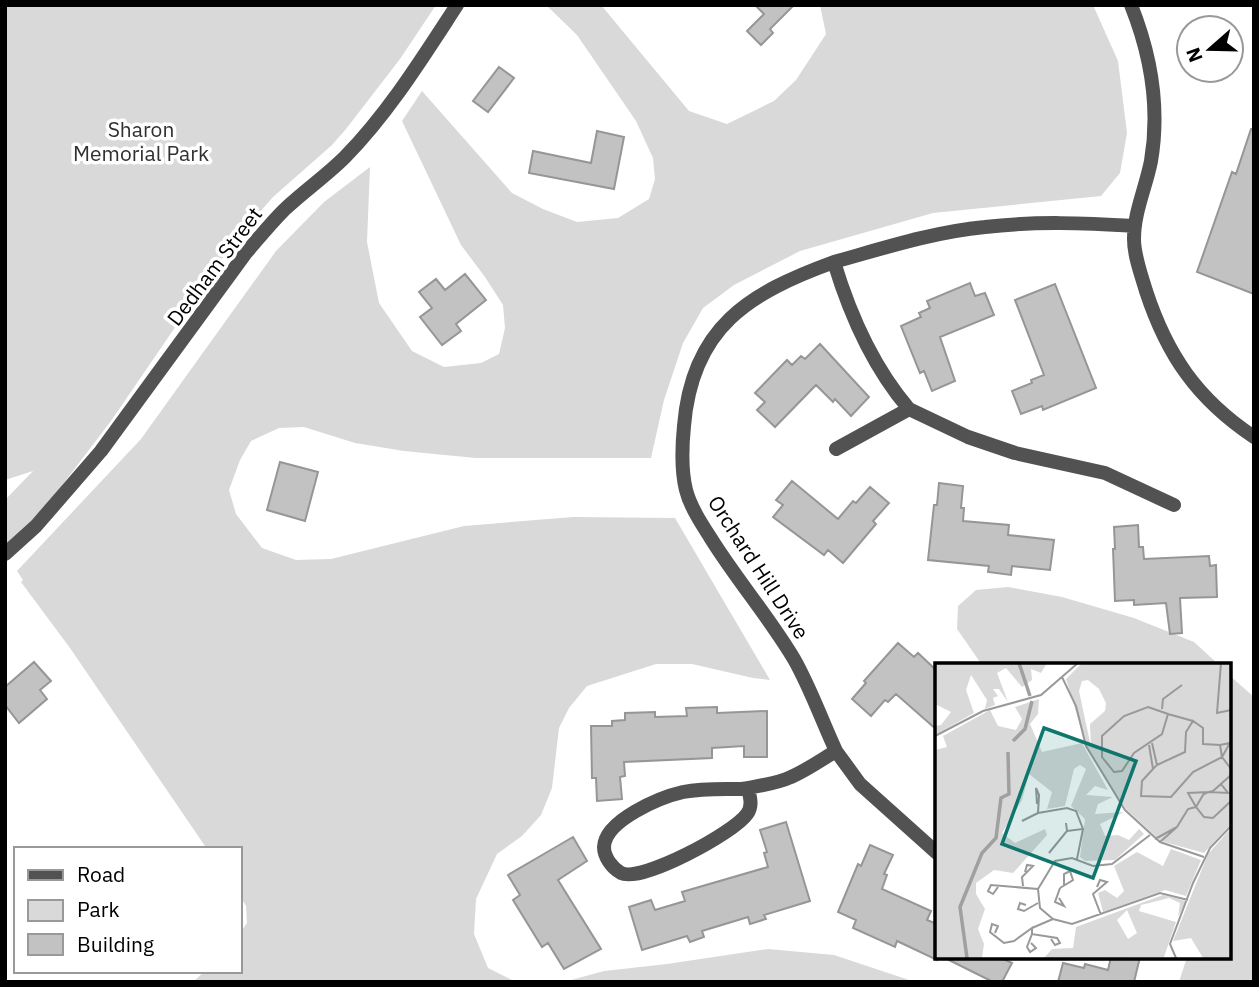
<svg xmlns="http://www.w3.org/2000/svg" width="1259" height="987" viewBox="0 0 1259 987" font-family="'IBM Plex Sans',sans-serif">
<style>
.green{fill:#d9d9d9}
.building{fill:#c2c2c2;stroke:#969696;stroke-width:2}
.lines{fill:none;stroke-linecap:round;stroke-linejoin:round}
.street{stroke:#525252;stroke-width:14}
.labels{text-anchor:middle;dominant-baseline:central;stroke-width:7;stroke-linejoin:round;paint-order:stroke}
.park-label{font-size:21px;fill:#303030;stroke:#fff}
.street-label{font-size:21px;fill:#000;stroke:#fff}
.inset-river{fill:none;stroke:#a0a0a0;stroke-width:3.5}
.inset-road{fill:none;stroke:#999;stroke-width:2}
.view{fill:#0f766e;fill-opacity:0.15;stroke:#0f766e;stroke-width:3.5}
.inset-edge{fill:none;stroke:#000;stroke-width:3.5}
</style>
<rect width="100%" height="100%" fill="#fff"/>
<path class="green" d="M 5,5 L 436,5 L 400,59 L 346,129 L 332,145 L 273,197 L 232,244 L 111,421 L 44,509 L 5,546 L 5,500 L 33,471 L 5,480 Z
M 546,5 L 601,5 L 689,111 L 727,124 L 774,101 L 796,80 L 826,34 L 820,5 L 1093,5 L 1118,61 L 1127,133 L 1120,173 L 1101,196 L 933,213 L 800,251 L 734,285 L 703,308 L 683,343 L 664,400 L 651,458 L 476,458 L 404,451 L 355,443 L 304,427 L 279,428 L 251,441 L 240,460 L 229,490 L 236,514 L 262,548 L 296,560 L 331,559 L 464,526 L 573,517 L 675,518 L 770,680 L 753,678 L 692,664 L 656,664 L 587,686 L 569,708 L 559,728 L 552,788 L 541,815 L 522,836 L 497,854 L 476,899 L 474,934 L 488,968 L 512,980 L 527,982 L 193,982 L 205,971 L 240,971 L 240,933 L 247,923 L 246,906 L 240,896 L 240,849 L 207,849 L 70,648 L 21,582 L 23,580 L 17,571 L 141,439 L 276,251 L 324,202 L 370,167 L 367,242 L 379,303 L 412,351 L 444,367 L 481,363 L 499,354 L 505,328 L 503,305 L 485,277 L 461,245 L 402,121 L 422,91 L 512,193 L 543,209 L 577,222 L 618,218 L 649,199 L 655,179 L 653,158 L 636,121 L 577,35 Z
M 1008,587 L 1062,597 L 1134,618 L 1194,642 L 1219,665 L 982,665 L 957,629 L 958,606 L 976,590 Z
M 1229,675 L 1254,697 L 1254,982 L 1179,982 L 1187,957 L 1229,957 Z
M 768,949 L 834,955 L 915,982 L 564,982 L 604,971 L 667,964 Z"/>
<path class="building" d="M 755,5 L 794,5 L 770,29 L 773,33 L 761,45 L 747,31 L 764,14 Z
M 499,67 L 514,78 L 488,112 L 473,101 Z
M 1251,129 L 1254,130 L 1254,294 L 1197,272 L 1232,172 L 1236,174 Z
M 597,131 L 624,137 L 614,189 L 529,173 L 533,151 L 591,163 Z
M 465,274 L 486,300 L 456,324 L 461,331 L 442,345 L 420,317 L 432,308 L 419,292 L 436,279 L 445,290 Z
M 970,283 L 975,296 L 985,293 L 994,315 L 940,337 L 955,381 L 932,391 L 924,371 L 920,373 L 901,326 L 921,317 L 919,313 L 930,308 L 927,301 Z
M 1055,284 L 1096,388 L 1043,410 L 1042,406 L 1021,414 L 1012,391 L 1032,383 L 1031,380 L 1044,375 L 1015,300 Z
M 820,344 L 869,397 L 851,416 L 835,399 L 833,402 L 816,385 L 775,427 L 757,410 L 765,402 L 755,393 L 787,360 L 792,365 L 801,356 L 805,359 Z
M 280,462 L 318,472 L 305,521 L 267,510 Z
M 792,481 L 838,519 L 853,501 L 856,503 L 870,487 L 889,503 L 873,521 L 876,524 L 843,563 L 828,550 L 824,555 L 773,517 L 783,505 L 776,500 Z
M 939,483 L 963,486 L 961,508 L 964,508 L 963,521 L 1009,525 L 1008,535 L 1054,540 L 1050,570 L 1012,566 L 1011,575 L 988,572 L 989,566 L 928,560 L 934,505 L 937,505 Z
M 1138,525 L 1139,547 L 1143,547 L 1144,559 L 1209,556 L 1210,566 L 1216,565 L 1217,597 L 1180,598 L 1182,633 L 1170,634 L 1166,603 L 1134,605 L 1134,600 L 1115,601 L 1113,549 L 1115,549 L 1114,527 Z
M 898,643 L 914,657 L 918,653 L 937,671 L 937,730 L 896,694 L 888,702 L 885,700 L 871,716 L 852,699 L 866,683 L 864,681 Z
M 34,662 L 51,681 L 40,690 L 47,699 L 19,723 L 5,705 L 5,687 Z
M 717,707 L 717,713 L 767,711 L 767,757 L 744,757 L 744,746 L 712,748 L 712,758 L 624,762 L 625,776 L 620,777 L 622,799 L 597,801 L 596,778 L 592,778 L 591,726 L 612,726 L 612,721 L 625,720 L 625,713 L 655,712 L 655,717 L 687,716 L 686,708 Z
M 786,822 L 810,901 L 764,915 L 766,919 L 750,924 L 748,917 L 702,931 L 704,937 L 690,942 L 687,936 L 642,950 L 629,907 L 651,900 L 655,910 L 685,901 L 682,892 L 768,867 L 764,853 L 767,852 L 760,830 Z
M 573,837 L 587,861 L 558,880 L 601,949 L 564,969 L 548,943 L 542,947 L 513,900 L 520,895 L 508,875 Z
M 870,845 L 893,855 L 884,874 L 887,875 L 882,889 L 931,911 L 927,920 L 937,924 L 937,960 L 897,941 L 895,947 L 853,928 L 856,920 L 838,912 L 858,864 L 861,866 Z
M 943,957 L 999,957 L 1012,963 L 1002,982 L 993,982 Z
M 1111,957 L 1140,957 L 1134,982 L 1058,982 L 1063,963 L 1084,968 L 1085,964 L 1108,970 Z"/>
<g class="lines">
<path class="street" d="M 1131,5 C 1151,55 1160,108 1151,161 C 1146,187 1134,212 1134,239 C 1134,256 1141,274 1146,291 C 1167,355 1197,399 1254,437
M 834,262 C 884,248 933,232 985,227 C 1035,221 1085,223 1135,226
M 836,449 L 909,409 L 968,437 L 1015,453 L 1105,473 L 1174,505
M 5,554 L 36,526 L 101,451 L 245,254 C 258,239 270,224 284,210 C 304,191 326,176 345,157 C 389,112 423,57 457,5
M 836,751 C 822,721 811,689 794,659 C 769,617 736,579 710,537 C 701,523 690,506 686,490 C 681,470 682,446 684,426 C 692,327 749,293 834,262 C 850,315 872,366 909,409
M 748,788 C 750,797 753,806 747,814 C 734,833 641,883 621,873 C 612,868 604,857 604,847 C 605,820 661,797 683,792 C 703,788 722,789 742,789 C 758,786 776,784 791,777 C 807,770 821,760 836,751 L 860,784 L 937,853"/>
</g>
<g class="labels">
<g class="park-label">
<text x="141" y="129">Sharon<tspan x="141" dy="24">Memorial Park</tspan></text>
</g>
<g class="street-label">
<text transform="translate(214 266) rotate(-53)">Dedham Street</text>
<text transform="translate(759 567) rotate(57)">Orchard Hill Drive</text>
</g>
</g>
<g transform="translate(935 663)">
<rect width="296" height="296" fill="#fff"/>
<path d="M 0,0 L 112,0 L 106,10 L 96,6 L 97,17 L 87,24 L 71,5 L 62,10 L 73,39 L 64,26 L 58,26 L 63,33 L 58,35 L 60,42 L 50,46 L 52,37 L 36,12 L 31,27 L 39,50 L 0,72 L 0,63 L 6,62 L 16,49 L 0,41 ZM 147,0 L 296,0 L 296,161 L 269,190 L 226,178 L 191,146 L 152,85 L 131,16 ZM 153,17 L 164,26 L 171,40 L 170,48 L 155,61 L 156,84 L 144,28 L 147,18 ZM 104,36 L 103,51 L 95,61 L 107,89 L 147,80 L 173,127 L 160,123 L 151,132 L 178,134 L 163,141 L 160,151 L 189,149 L 165,161 L 170,173 L 183,172 L 194,177 L 204,166 L 209,171 L 180,197 L 150,198 L 145,194 L 150,156 L 136,143 L 151,106 L 145,102 L 139,106 L 130,143 L 112,146 L 117,129 L 94,111 L 87,137 L 67,170 L 80,180 L 110,166 L 112,172 L 78,210 L 59,207 L 41,220 L 41,231 L 50,246 L 43,266 L 49,281 L 47,295 L 0,295 L 0,87 L 12,84 L 8,73 L 55,47 L 63,63 L 81,67 L 87,56 L 80,44 ZM 296,165 L 296,295 L 268,295 L 256,275 L 238,278 L 273,191 ZM 236,186 L 266,197 L 251,233 L 230,227 L 168,249 L 163,230 L 170,227 L 182,235 L 189,228 L 179,203 L 202,189 L 228,203 ZM 228,232 L 251,238 L 243,254 L 245,240 L 234,235 L 206,242 L 204,248 L 241,259 L 229,294 L 109,295 L 117,286 L 138,285 L 141,264 ZM 192,247 L 202,270 L 193,276 L 182,257 Z" fill="#d9d9d9" fill-rule="evenodd"/>
<path class="inset-river" d="M 84,0 L 95,33M 78,78 L 90,66 L 97,38M 32,295 L 25,244 L 47,190 L 61,175 L 66,135 L 74,131 L 73,89"/>
<path class="inset-road" d="M 286,0 L 282,50 L 296,47M 127,14 L 141,43 L 151,83 L 190,147 L 225,179 L 269,194M 213,44 L 233,51 L 227,71 L 199,90 L 187,108 L 179,109 L 167,94 L 167,73 L 189,53 ZM 227,46 L 228,36 L 247,22M 233,51 L 258,58M 0,73 L 48,48 L 106,32 L 143,0M 214,82 L 218,106 L 222,102 L 217,80M 222,102 L 250,89 L 251,69 L 258,58 L 268,65 L 268,81 L 285,82 L 287,94 L 295,80 L 285,82M 218,106 L 207,118 L 206,133 L 236,134 L 258,109 L 287,94 L 296,106M 286,121 L 293,130 L 274,129 L 253,130 L 261,144 L 268,132 L 271,130 L 274,129 L 278,128 L 296,112M 103,150 L 132,145 L 141,148 L 148,166 L 132,168M 87,158 L 103,150 L 104,132 L 101,125 L 102,141M 242,164 L 253,146 L 261,144 L 269,154 L 278,155 L 296,138M 215,172 L 177,201 L 158,203 L 137,195 L 120,198 L 103,226 L 105,245 L 118,256 L 137,261 L 225,230 L 253,237M 220,176 L 242,164 L 225,179M 114,190 L 132,168 L 131,160M 142,196 L 148,166M 88,223 L 87,214 L 98,203 L 92,202 L 90,209M 63,224 L 58,231 L 53,228 L 56,222 L 103,226M 162,224 L 165,217 L 172,219 L 158,231 L 166,252M 125,225 L 138,217 L 135,208 L 129,211 L 129,222M 124,235 L 129,243 L 120,239 L 125,225M 91,242 L 85,240 L 83,246 L 89,248 L 103,240M 97,265 L 118,256M 60,270 L 63,263 L 57,261 L 55,269 L 69,280 L 79,278 L 97,265 L 97,271M 96,280 L 101,285 L 95,289 L 92,284 L 97,271 L 122,275 L 125,280 L 120,282 L 116,276M 241,295 L 235,281 L 258,220 L 275,185 L 296,163"/>
<path class="view" d="M 109,65 L 201,98 L 158,215 L 67,181 Z"/>
<rect width="296" height="296" class="inset-edge"/>
</g>
<rect width="1259" height="987" fill="none" stroke="#000000" stroke-width="14"/>
<rect x="14" y="847" width="228" height="126" fill="#ffffff" stroke="#999999" stroke-width="2"/>
<rect x="28" y="870" width="35" height="10" fill="#525252" stroke="#999999" stroke-width="2"/>
<text x="77" y="882" font-size="21" fill="#000000">Road</text>
<rect x="28" y="900" width="35" height="21" fill="#d9d9d9" stroke="#999999" stroke-width="2"/>
<text x="77" y="917" font-size="21" fill="#000000">Park</text>
<rect x="28" y="934" width="35" height="21" fill="#c2c2c2" stroke="#999999" stroke-width="2"/>
<text x="77" y="952" font-size="21" fill="#000000">Building</text>
<g transform="translate(1210 49) rotate(250)"><circle r="33" fill="#ffffff" stroke="#999999" stroke-width="2"/>
<path d="M0-5L12 26L0 18L-12 26Z" fill="#000000"/>
<text y="-10" font-size="19" font-weight="bold" text-anchor="middle" fill="#000000">N</text>
</g>
</svg>
